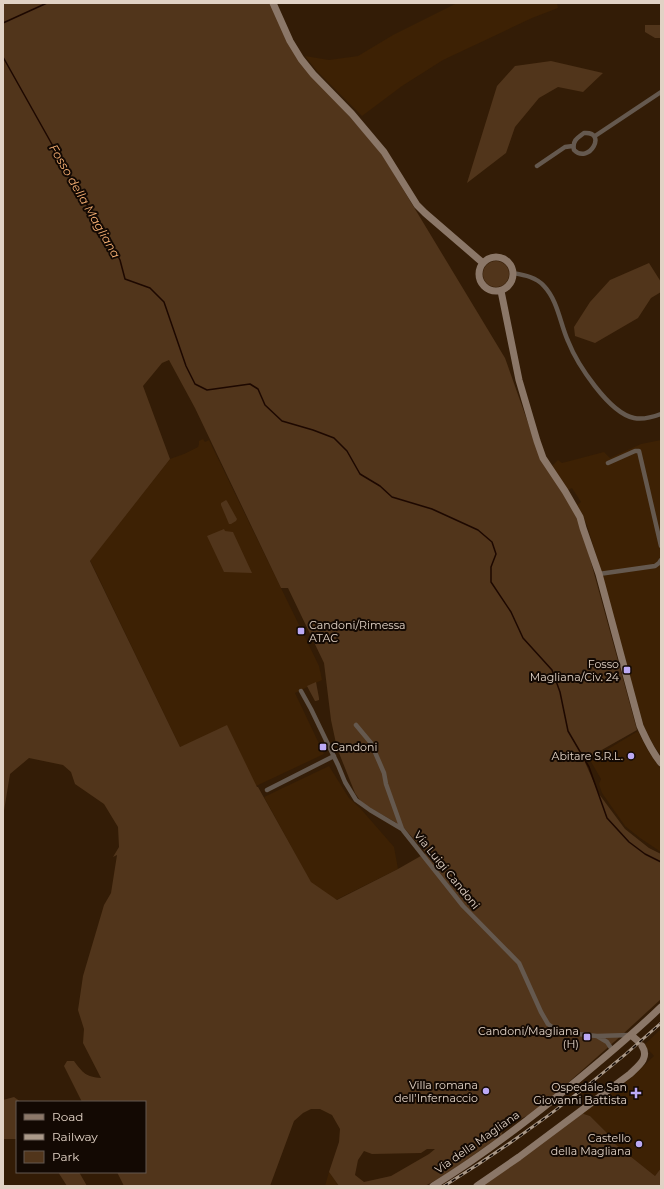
<svg xmlns="http://www.w3.org/2000/svg" width="664" height="1189" viewBox="0 0 664 1189" font-family="Montserrat,sans-serif">
<style>
.built{fill:#3d2104}
.green{fill:#51351b;fill-rule:evenodd}
.lines{fill:none;stroke-linecap:round;stroke-linejoin:round}
.stream{stroke:#1d0800;stroke-width:1.5}
.street{stroke:#65594f;stroke-width:4.5}
.secondary{stroke:#8b7768;stroke-width:7}
.rail-casing{stroke:#aa9989;stroke-width:3}
.rail{stroke:#130903;stroke-width:1.5;stroke-dasharray:4.5;stroke-linecap:butt}
.poi-dot{fill:#bcaaf5;stroke:#130903;stroke-width:1.5}
.labels{text-anchor:middle;dominant-baseline:central;stroke-width:4;stroke-linejoin:round;paint-order:stroke}
.poi-label{font-size:11px;fill:#e1d2c5;stroke:#130903;text-anchor:end}
.street-label{font-size:11px;fill:#e1d2c5;stroke:#130903}
.water-label{font-size:12px;font-style:italic;fill:#f8b174;stroke:#130903}
</style>
<rect width="100%" height="100%" fill="#331c06"/>
<path class="built" d="M 457,3 L 557,3 L 558,8 L 532,18 L 443,60 L 402,86 L 362,116 L 317,71 L 305,56 L 329,60 L 358,56 L 393,35 Z
M 203,439 L 205,442 L 209,440 L 319,666 L 322,680 L 295,693 L 324,754 L 256,786 L 227,728 L 180,747 L 90,560 L 170,459 L 184,454 L 198,447 L 199,444 L 199,441 Z
M 661,440 L 661,755 L 654,746 L 644,727 L 599,565 L 587,525 L 577,505 L 581,502 L 572,488 L 568,490 L 552,466 L 558,460 L 562,463 L 604,452 L 610,458 L 641,444 Z
M 638,731 L 647,749 L 657,764 L 661,769 L 661,852 L 640,838 L 625,826 L 602,793 L 599,784 L 601,779 L 590,760 Z
M 329,766 L 349,798 L 360,808 L 394,847 L 398,869 L 336,900 L 311,883 L 264,797 Z
M 661,1029 L 661,1168 L 655,1176 L 615,1144 L 608,1134 L 590,1116 L 584,1114 L 583,1113 L 632,1077 L 654,1056 L 644,1045 Z
M 329,1172 L 339,1186 L 325,1186 Z"/>
<path class="green" d="M 3,3 L 270,3 L 296,56 L 380,151 L 505,358 L 538,451 L 576,512 L 583,533 L 637,730 L 584,760 L 599,794 L 625,829 L 649,848 L 661,854 L 661,999 L 623,1034 L 534,1113 L 503,1126 L 502,1135 L 447,1174 L 425,1186 L 339,1186 L 329,1172 L 339,1142 L 340,1129 L 332,1115 L 320,1109 L 311,1109 L 303,1113 L 294,1121 L 270,1186 L 124,1186 L 117,1172 L 145,1172 L 145,1102 L 82,1102 L 64,1066 L 67,1061 L 74,1061 C 83,1073 86,1077 101,1078 L 83,1043 L 84,1029 L 78,1010 L 83,976 L 104,905 L 111,893 L 117,855 L 113,857 L 119,847 L 118,827 L 104,804 L 75,784 L 71,772 L 63,765 L 29,758 L 10,774 L 3,817 ZM 169,360 L 195,408 L 281,588 L 288,588 L 324,663 L 331,720 L 337,748 L 355,793 L 361,802 L 367,806 L 395,822 L 405,829 L 426,853 L 398,869 L 337,900 L 311,882 L 258,787 L 257,787 L 227,725 L 180,747 L 90,561 L 170,459 L 143,386 L 162,363 ZM 427,1149 L 435,1149 L 429,1154 L 391,1176 L 364,1182 L 355,1175 L 358,1160 L 364,1151 L 372,1154 L 421,1153 Z
M 645,25 L 661,25 L 661,38 L 655,38 L 645,32 Z
M 551,61 L 603,73 L 583,92 L 558,87 L 539,98 L 515,127 L 506,153 L 467,183 L 497,86 L 515,66 Z
M483 274a13 13 0 1 1 26 0a13 13 0 1 1-26 0Z
M 649,263 L 661,282 L 661,292 L 651,298 L 638,318 L 595,343 L 575,336 L 574,327 L 590,302 L 610,280 Z
M 226,500 L 227,501 L 237,519 L 236,521 L 231,524 L 229,524 L 221,505 L 221,503 Z
M 224,529 L 225,531 L 233,532 L 252,573 L 224,572 L 207,536 Z
M 316,682 L 319,698 L 319,700 L 316,701 L 315,701 L 308,688 L 307,686 Z
M 14,1097 L 21,1102 L 17,1102 L 17,1139 L 3,1139 L 3,1100 Z
M 583,1113 L 584,1114 L 590,1116 L 608,1134 L 615,1144 L 655,1176 L 661,1168 L 661,1186 L 481,1186 Z
M 58,1172 L 79,1172 L 87,1186 L 67,1186 Z"/>
<g class="lines">
<path class="stream" d="M 3,23 L 47,3
M 3,57 L 81,196 L 104,230 L 120,260 L 125,279 L 150,288 L 164,302 L 186,366 L 195,384 L 207,390 L 250,384 L 258,389 L 265,405 L 282,421 L 313,430 L 334,438 L 347,451 L 360,474 L 380,486 L 392,497 L 432,509 L 478,530 L 492,542 L 496,554 L 491,567 L 491,582 L 511,612 L 523,638 L 552,670 L 560,692 L 568,731 L 589,767 L 607,818 L 629,842 L 645,854 L 661,862"/>
<path class="street" d="M 584,133 C 608,131 589,165 574,150 C 572,141 577,138 584,133 Z
M 595,136 L 661,92
M 537,166 L 565,147 L 573,146
M 513,273 C 524,275 536,277 544,286 C 558,301 560,323 568,341 C 577,364 609,413 634,418 C 643,420 653,417 661,414
M 608,463 L 635,451 L 639,451 L 661,546
M 599,574 L 655,566 L 659,563 L 661,560
M 301,691 L 311,709 L 338,765 L 345,782 L 356,800 L 370,810 L 402,829 L 463,906 L 519,963 L 541,1012 L 548,1024 L 555,1029 L 567,1033 L 597,1036 L 630,1035
M 356,725 L 371,743 L 384,773 L 386,784 L 402,829
M 267,790 L 334,756
M 597,1036 L 607,1042 L 613,1051"/>
<path class="secondary" d="M 273,3 L 290,41 L 301,59 L 313,74 L 352,114 L 384,152 L 417,205 L 425,213 L 483,263
M479 274a17 17 0 1 1 34 0a17 17 0 1 1-34 0Z
M 501,291 L 519,380 L 537,441 L 543,458 L 565,491 L 580,517 L 583,528 L 599,574 L 640,726 C 646,739 651,751 661,763
M 631,1035 L 638,1041
M 433,1186 C 479,1158 522,1125 564,1091 C 597,1064 630,1037 661,1007
M 477,1186 L 519,1157 L 630,1074 C 638,1066 650,1058 642,1046"/>
<defs>
<path id="rail" d="M 444,1186 C 522,1138 594,1084 661,1023"/>
</defs>
<use href="#rail" class="rail-casing"/>
<use href="#rail" class="rail"/>
</g>
<g class="poi-dot">
<rect x="297" y="627" width="8" height="8" rx="2"/>
<rect x="623" y="666" width="8" height="8" rx="2"/>
<rect x="319" y="743" width="8" height="8" rx="2"/>
<circle cx="631" cy="756" r="4"/>
<rect x="583" y="1033" width="8" height="8" rx="2"/>
<circle cx="486" cy="1091" r="4"/>
<path d="M634 1087h4v4h4v4h-4v4h-4v-4h-4v-4h4z"/>
<circle cx="639" cy="1144" r="4"/>
</g>
<g class="labels">
<g class="poi-label">
<text x="309" y="625" text-anchor="start">Candoni/Rimessa<tspan x="309" dy="13">ATAC</tspan></text>
<text x="619" y="664">Fosso<tspan x="619" dy="13">Magliana/Civ. 24</tspan></text>
<text x="331" y="747" text-anchor="start">Candoni</text>
<text x="623" y="756">Abitare S.R.L.</text>
<text x="579" y="1031">Candoni/Magliana<tspan x="579" dy="13">(H)</tspan></text>
<text x="478" y="1085">Villa romana<tspan x="478" dy="13">dell’Infernaccio</tspan></text>
<text x="627" y="1087">Ospedale San<tspan x="627" dy="13">Giovanni Battista</tspan></text>
<text x="631" y="1138">Castello<tspan x="631" dy="13">della Magliana</tspan></text>
</g>
<g class="street-label">
<text transform="translate(447 870) rotate(51)">Via Luigi Candoni</text>
<text transform="translate(477 1142) rotate(-35)">Via della Magliana</text>
</g>
<g class="water-label">
<text transform="translate(85 201) rotate(60)">Fosso della Magliana</text>
</g>
</g>
<rect width="664" height="1189" fill="none" stroke="#e1d2c5" stroke-width="8"/>
<rect x="16" y="1101" width="130" height="72" fill="#130903" stroke="#655951"/>
<rect x="24" y="1114" width="20" height="6" fill="#8b7768" stroke="#655951"/>
<text x="52" y="1121" font-size="12" fill="#e1d2c5">Road</text>
<rect x="24" y="1134" width="20" height="6" fill="#aa9989" stroke="#655951"/>
<text x="52" y="1141" font-size="12" fill="#e1d2c5">Railway</text>
<rect x="24" y="1151" width="20" height="12" fill="#51351b" stroke="#655951"/>
<text x="52" y="1161" font-size="12" fill="#e1d2c5">Park</text>
</svg>
